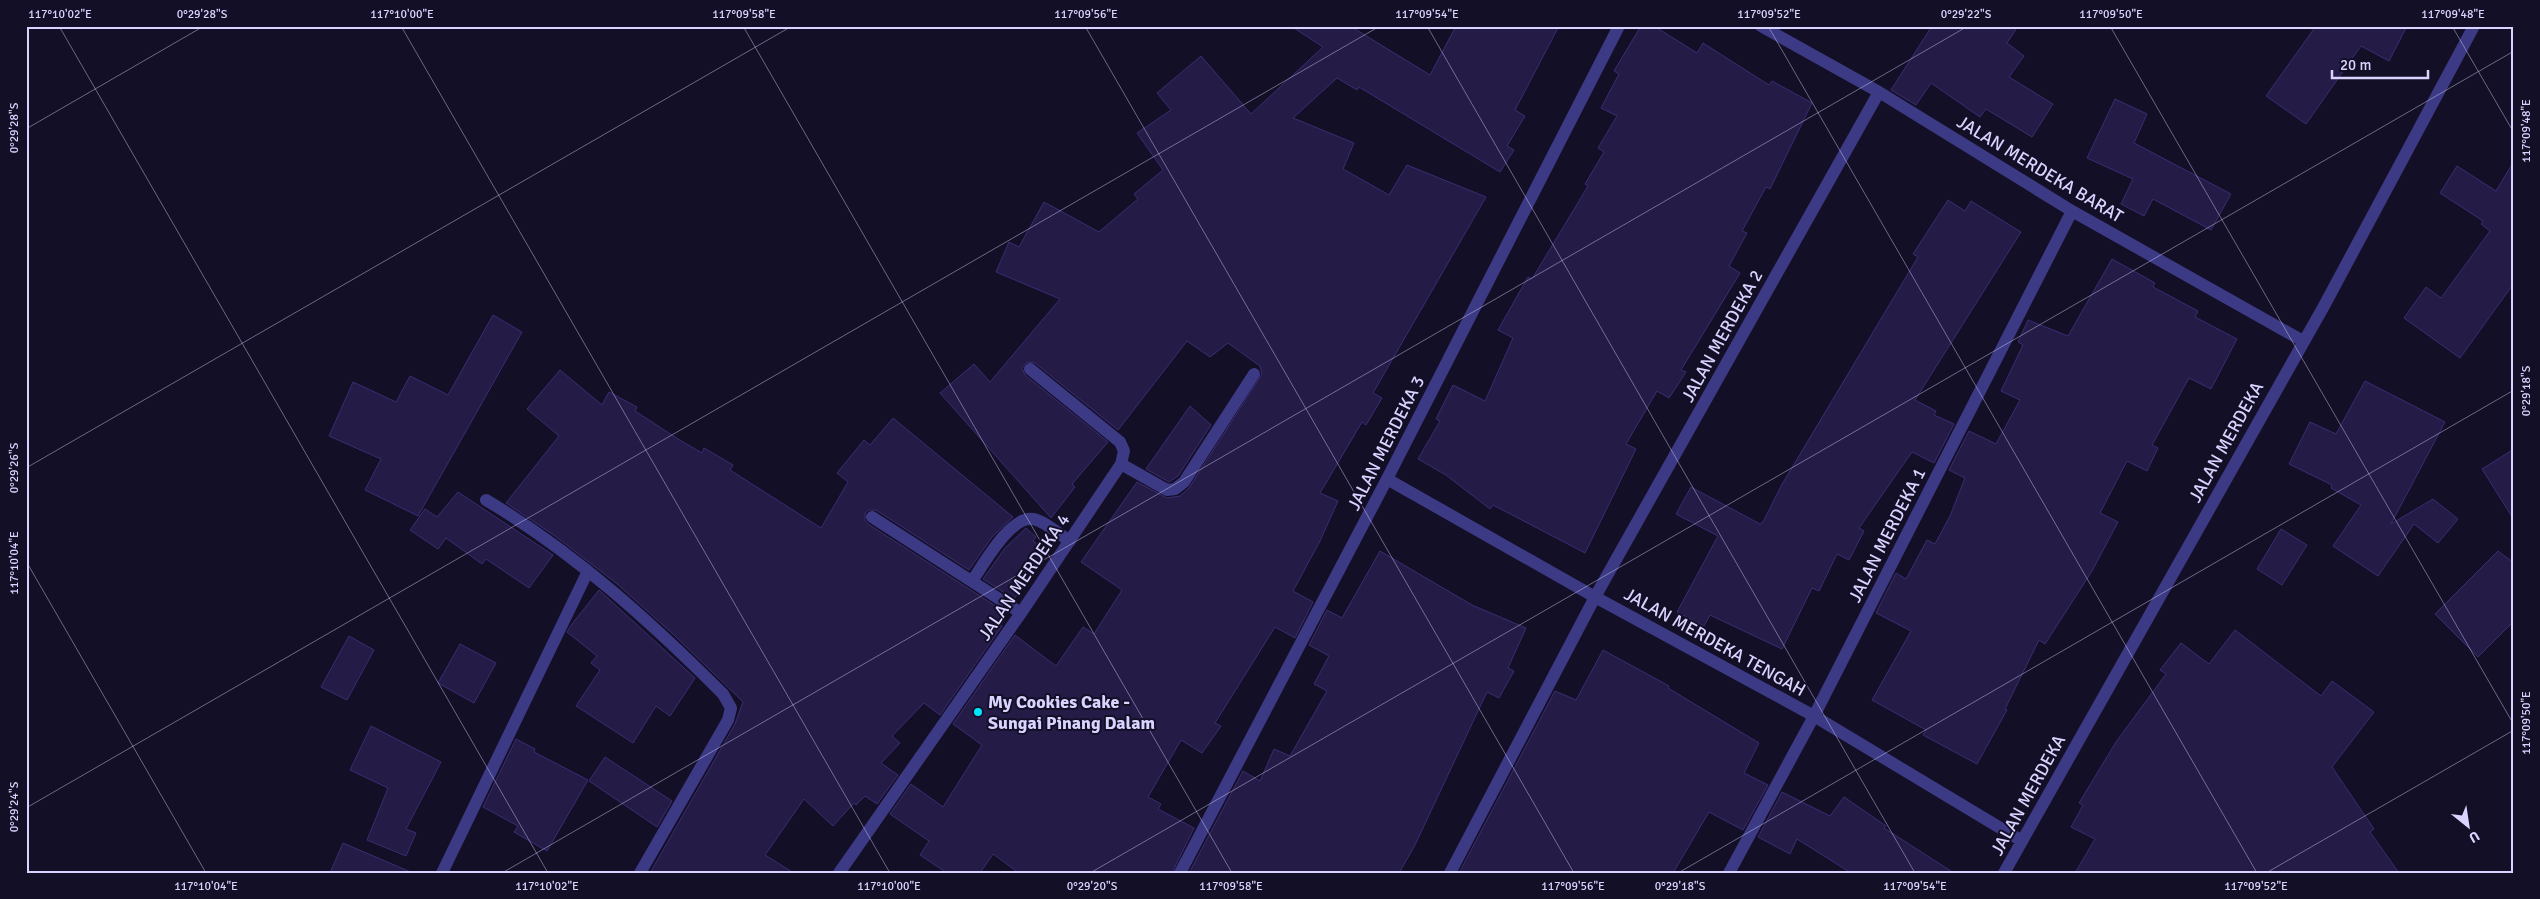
<svg xmlns="http://www.w3.org/2000/svg" width="2540" height="899" viewBox="0 0 2540 899" font-family="Signika,sans-serif">
<style>
.building{fill:#241b47;stroke:#3b2d73}
.lines{fill:none;stroke-linecap:round;stroke-linejoin:round}
.minor{stroke:#3d3a85;stroke-width:12}
.ticks{fill:none;stroke:#d9d4ff;stroke-width:1;stroke-opacity:0.45}
.poi-dot{fill:#00e5ff;stroke:#130f26;stroke-width:2}
.labels{text-anchor:middle;dominant-baseline:central;stroke-width:4;stroke-linejoin:round;paint-order:stroke}
.street-label{font-size:18px;fill:#d9d4ff;stroke:#130f26}
.poi-label{font-size:18px;font-weight:bold;fill:#d9d4ff;stroke:#130f26;text-anchor:start}
.neatline{fill:none;stroke:#d9d4ff;stroke-width:2}
.ticks-label{font-size:12px;text-anchor:middle;fill:#d9d4ff}
</style>
<rect width="100%" height="100%" fill="#130f26"/>
<path class="building" d="M 1291,26 L 1350,26 L 1430,75 L 1456,26 L 1559,26 L 1515,110 L 1525,116 L 1507,146 L 1514,150 L 1500,172 L 1359,87 L 1357,90 L 1337,78 L 1293,118 L 1354,143 L 1343,169 L 1389,195 L 1407,165 L 1486,197 L 1373,393 L 1382,398 L 1366,425 L 1362,422 L 1320,493 L 1338,501 L 1320,541 L 1293,591 L 1313,602 L 1295,638 L 1275,627 L 1215,723 L 1221,726 L 1202,753 L 1181,740 L 1148,797 L 1161,804 L 1158,809 L 1194,828 L 1172,873 L 1019,873 L 993,854 L 980,873 L 947,873 L 920,855 L 929,841 L 890,814 L 911,784 L 943,807 L 982,745 L 953,724 L 1015,635 L 1056,666 L 1083,627 L 1094,634 L 1122,590 L 1081,562 L 1137,482 L 1167,498 L 1180,496 L 1189,488 L 1262,374 L 1260,366 L 1228,343 L 1210,357 L 1187,341 L 1118,430 L 1035,363 L 1027,362 L 1022,368 L 1025,375 L 1108,442 L 1072,484 L 1075,487 L 1051,518 L 940,393 L 974,364 L 990,382 L 1060,299 L 996,272 L 1009,242 L 1019,247 L 1044,202 L 1099,232 L 1138,199 L 1134,194 L 1163,170 L 1137,133 L 1171,110 L 1157,93 L 1201,56 L 1251,114 L 1323,47 Z
M 1641,26 L 1654,26 L 1697,53 L 1703,43 L 1769,85 L 1772,81 L 1812,103 L 1770,189 L 1766,187 L 1742,231 L 1747,233 L 1729,266 L 1740,273 L 1681,370 L 1686,372 L 1669,398 L 1657,391 L 1626,444 L 1636,449 L 1585,553 L 1493,505 L 1490,509 L 1446,475 L 1418,459 L 1440,421 L 1436,419 L 1453,385 L 1485,401 L 1513,338 L 1498,330 L 1528,277 L 1532,279 L 1588,186 L 1585,184 L 1604,152 L 1598,148 L 1617,116 L 1601,108 L 1619,74 L 1614,71 Z
M 1932,26 L 2018,26 L 2007,43 L 2024,56 L 2009,77 L 2053,104 L 2032,137 L 1986,109 L 1980,117 L 1931,83 L 1916,105 L 1891,90 Z
M 2316,26 L 2407,26 L 2389,61 L 2361,46 L 2306,124 L 2266,96 Z
M 2115,99 L 2147,114 L 2134,143 L 2231,194 L 2211,230 L 2153,199 L 2144,216 L 2121,204 L 2133,179 L 2087,158 Z
M 2514,161 L 2514,283 L 2460,358 L 2404,318 L 2426,287 L 2441,298 L 2490,231 L 2481,224 L 2483,221 L 2440,193 L 2457,166 L 2496,191 Z
M 1948,200 L 1965,211 L 1971,201 L 2021,232 L 1915,400 L 1936,411 L 1934,415 L 1954,424 L 1934,463 L 1912,452 L 1859,528 L 1864,531 L 1849,560 L 1837,554 L 1819,591 L 1812,588 L 1782,649 L 1710,615 L 1704,626 L 1677,612 L 1718,536 L 1676,514 L 1691,487 L 1760,524 L 1763,522 L 1781,486 L 1918,257 L 1913,254 Z
M 2112,259 L 2155,283 L 2153,287 L 2198,311 L 2195,317 L 2237,339 L 2211,389 L 2189,378 L 2152,445 L 2158,448 L 2147,471 L 2127,461 L 2100,513 L 2118,522 L 2092,571 L 2045,644 L 2039,640 L 2005,709 L 2007,710 L 1977,764 L 1923,735 L 1926,730 L 1872,700 L 1911,631 L 1876,613 L 1896,573 L 1906,579 L 1927,540 L 1935,544 L 1950,516 L 1965,478 L 1949,470 L 1969,431 L 1996,444 L 2020,400 L 2001,391 L 2023,345 L 2018,342 L 2028,320 L 2068,336 Z
M 493,315 L 522,332 L 418,516 L 365,490 L 381,459 L 329,436 L 353,382 L 396,402 L 410,376 L 448,395 Z
M 560,370 L 602,405 L 609,392 L 637,407 L 635,411 L 678,439 L 702,453 L 704,448 L 733,465 L 730,470 L 821,528 L 848,482 L 837,473 L 864,440 L 870,445 L 893,418 L 1013,517 L 992,537 L 969,570 L 876,510 L 869,510 L 865,513 L 865,520 L 868,524 L 1005,612 L 998,622 L 1002,626 L 940,715 L 924,703 L 892,736 L 900,743 L 881,763 L 898,775 L 877,804 L 865,796 L 856,805 L 854,803 L 833,826 L 804,799 L 765,855 L 794,873 L 650,873 L 735,724 L 743,702 L 673,634 L 616,583 L 555,536 L 506,503 L 559,436 L 527,409 Z
M 2365,381 L 2445,422 L 2391,524 L 2433,499 L 2458,519 L 2438,543 L 2414,524 L 2378,576 L 2333,546 L 2361,505 L 2331,488 L 2332,485 L 2289,464 L 2310,422 L 2336,434 Z
M 1190,406 L 1211,425 L 1178,476 L 1169,482 L 1146,469 Z
M 2514,449 L 2514,520 L 2482,469 Z
M 458,492 L 553,555 L 529,588 L 486,559 L 482,564 L 446,538 L 438,549 L 410,530 L 425,509 L 437,517 Z
M 1026,528 L 1036,537 L 1033,541 L 1048,551 L 1014,599 L 983,579 L 1005,548 Z
M 2281,529 L 2307,545 L 2282,585 L 2257,569 Z
M 1380,551 L 1472,605 L 1526,628 L 1508,668 L 1514,671 L 1499,698 L 1487,692 L 1414,847 L 1399,873 L 1189,873 L 1243,771 L 1260,781 L 1274,749 L 1290,756 L 1327,691 L 1314,684 L 1329,656 L 1309,645 L 1327,610 L 1342,618 Z
M 2498,551 L 2514,563 L 2514,621 L 2478,657 L 2435,614 Z
M 599,590 L 695,678 L 670,716 L 656,706 L 633,743 L 576,706 L 600,670 L 591,663 L 597,656 L 567,632 L 572,624 Z
M 2235,630 L 2321,696 L 2332,681 L 2374,712 L 2332,767 L 2374,829 L 2370,832 L 2399,873 L 2075,873 L 2095,839 L 2071,827 L 2083,805 L 2079,803 L 2116,742 L 2166,674 L 2160,670 L 2181,643 L 2209,664 Z
M 349,636 L 374,650 L 347,700 L 321,687 Z
M 460,644 L 496,663 L 474,703 L 438,683 Z
M 1603,650 L 1669,686 L 1668,688 L 1759,743 L 1744,773 L 1768,785 L 1743,830 L 1709,812 L 1673,873 L 1459,873 L 1555,691 L 1576,700 Z
M 371,726 L 441,762 L 406,829 L 416,833 L 406,856 L 367,840 L 388,788 L 350,770 Z
M 516,739 L 535,749 L 534,752 L 588,780 L 547,851 L 514,832 L 518,826 L 483,807 Z
M 605,757 L 672,801 L 657,827 L 589,781 Z
M 1782,792 L 1830,816 L 1844,797 L 1886,826 L 1884,828 L 1954,873 L 1851,873 L 1797,839 L 1790,854 L 1758,837 Z
M 343,843 L 413,873 L 330,873 Z"/>
<g class="lines">
<path class="minor" d="M 1761,26 L 1879,92 L 2072,211 L 2303,341
M 1030,369 L 1120,442 L 1124,451 L 1121,464
M 1387,479 L 1595,597 L 1814,716 L 2022,841
M 486,500 C 575,553 650,621 723,694 L 731,708 L 728,720 L 640,873
M 872,517 L 1021,613
M 972,581 C 984,564 1010,516 1033,519 C 1045,521 1060,535 1070,541
M 442,873 L 588,571
M 839,873 L 1021,613 L 1121,464 L 1167,490 L 1175,489 L 1184,482 L 1254,374
M 1180,873 L 1387,479 L 1619,26
M 1450,873 L 1595,597 L 1879,92
M 1729,873 L 1814,716 L 2072,211
M 2004,873 L 2324,306 L 2474,26"/>
</g>
<path class="ticks" d="M 59,26 L 548,873M 401,26 L 890,873M 743,26 L 1232,873M 1085,26 L 1574,873M 1427,26 L 1915,873M 1768,26 L 2257,873M 2110,26 L 2514,725M 2452,26 L 2514,133M 26,129 L 204,26M 26,468 L 792,26M 26,561 L 206,873M 26,808 L 1380,26M 502,873 L 1968,26M 1090,873 L 2514,51M 1678,873 L 2514,390M 2266,873 L 2514,730"/>
<circle class="poi-dot" cx="978" cy="712" r="5"/>
<g class="labels">
<g class="street-label">
<text transform="translate(2040 169) rotate(31)">JALAN MERDEKA BARAT</text>
<text transform="translate(1722 336) rotate(-61)">JALAN MERDEKA 2</text>
<text transform="translate(2226 442) rotate(-61)">JALAN MERDEKA</text>
<text transform="translate(1386 443) rotate(-63)">JALAN MERDEKA 3</text>
<text transform="translate(1887 535) rotate(-63)">JALAN MERDEKA 1</text>
<text transform="translate(1024 577) rotate(-56)">JALAN MERDEKA 4</text>
<text transform="translate(1715 642) rotate(29)">JALAN MERDEKA TENGAH</text>
<text transform="translate(2028 795) rotate(-61)">JALAN MERDEKA</text>
</g>
<g class="poi-label">
<text x="988" y="702">My Cookies Cake -<tspan x="988" dy="21">Sungai Pinang Dalam</tspan></text>
</g>
</g>
<rect width="2540" height="899" fill="none" stroke="#130f26" stroke-width="55"/>
<g transform="translate(2468 826) rotate(150)" stroke="#130f26" stroke-width="4" paint-order="stroke">
<path d="M0-4L9 19L0 12L-9 19Z" fill="#d9d4ff"/>
<text y="-8" font-size="14" font-weight="bold" text-anchor="middle" fill="#d9d4ff">U</text>
</g>
<path d="M2332 70v8h96v-8" fill="none" stroke="#d9d4ff" stroke-width="2.5"/>
<text x="2340" y="70" font-size="15" fill="#d9d4ff" stroke="#130f26" stroke-width="4" paint-order="stroke">20 m</text>
<rect x="28" y="28" width="2484" height="844" class="neatline"/>
<g class="ticks-label">
<text x="60" y="18">117°10'02"E</text>
<text x="202" y="18">0°29'28"S</text>
<text x="402" y="18">117°10'00"E</text>
<text x="744" y="18">117°09'58"E</text>
<text x="1086" y="18">117°09'56"E</text>
<text x="1427" y="18">117°09'54"E</text>
<text x="1769" y="18">117°09'52"E</text>
<text x="1966" y="18">0°29'22"S</text>
<text x="2111" y="18">117°09'50"E</text>
<text x="2453" y="18">117°09'48"E</text>
<text transform="translate(14 128) rotate(-90)" y="4">0°29'28"S</text>
<text transform="translate(2526 131) rotate(-90)" y="4">117°09'48"E</text>
<text transform="translate(2526 391) rotate(-90)" y="4">0°29'18"S</text>
<text transform="translate(14 468) rotate(-90)" y="4">0°29'26"S</text>
<text transform="translate(14 563) rotate(-90)" y="4">117°10'04"E</text>
<text transform="translate(2526 723) rotate(-90)" y="4">117°09'50"E</text>
<text transform="translate(14 807) rotate(-90)" y="4">0°29'24"S</text>
<text x="206" y="890">117°10'04"E</text>
<text x="547" y="890">117°10'02"E</text>
<text x="889" y="890">117°10'00"E</text>
<text x="1092" y="890">0°29'20"S</text>
<text x="1231" y="890">117°09'58"E</text>
<text x="1573" y="890">117°09'56"E</text>
<text x="1680" y="890">0°29'18"S</text>
<text x="1915" y="890">117°09'54"E</text>
<text x="2256" y="890">117°09'52"E</text>
</g>
</svg>
